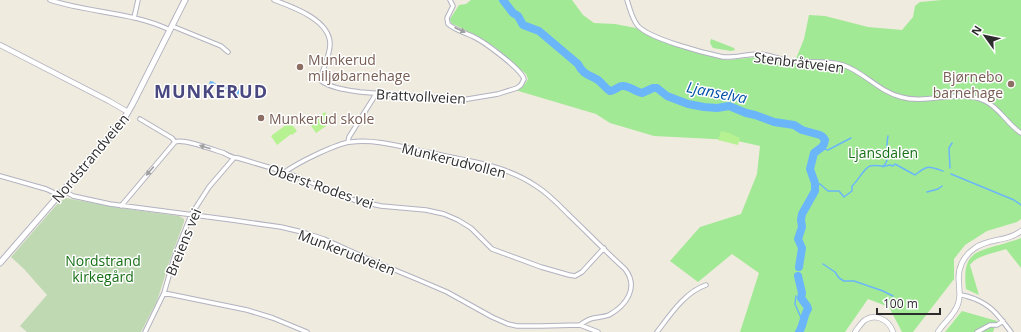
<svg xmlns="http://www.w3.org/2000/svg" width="1021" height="332" viewBox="0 0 1021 332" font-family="'Open Sans',sans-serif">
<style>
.green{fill:#a2e996}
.cemetery{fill:#bfdab3}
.pitch{fill:#b6f192}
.water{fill:#6ab6f8}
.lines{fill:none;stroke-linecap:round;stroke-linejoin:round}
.stream{stroke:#6ab6f8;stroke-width:1.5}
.river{stroke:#6ab6f8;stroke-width:8}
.minor-casing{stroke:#b2b2c1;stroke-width:5.5}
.tertiary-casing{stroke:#b2b2c1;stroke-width:6}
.secondary-casing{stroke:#b2b2c1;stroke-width:7}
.minor{stroke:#fff;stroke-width:3.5}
.tertiary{stroke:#fff;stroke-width:4.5}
.secondary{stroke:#fff;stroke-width:5}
.oneway{fill:#a0a0a0}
.education-dot{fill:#8d6e63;stroke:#fff;stroke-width:1.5}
.labels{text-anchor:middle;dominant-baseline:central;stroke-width:3;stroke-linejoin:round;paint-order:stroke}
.education-label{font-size:14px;fill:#785e54;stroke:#fff;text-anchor:start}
.street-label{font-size:14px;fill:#2c2c2c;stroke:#fff}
.park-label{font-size:14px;fill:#167015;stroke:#fff}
.water-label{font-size:15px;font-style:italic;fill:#0350a9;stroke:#fff}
.district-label{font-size:18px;font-weight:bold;letter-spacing:1px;fill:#494881;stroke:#fff}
</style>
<rect width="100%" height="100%" fill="#efebde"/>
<path class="green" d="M 471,0 L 572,0 L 583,15 L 594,23 L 615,24 L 636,28 L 653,38 L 703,54 L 727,60 L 758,57 L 793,66 L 804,39 L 809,15 L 825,16 L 868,27 L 902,30 L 913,17 L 915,6 L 920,2 L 942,0 L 1021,0 L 1021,219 L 1017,222 L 987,231 L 965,245 L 954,259 L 954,279 L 913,332 L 902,332 L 889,307 L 868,299 L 845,332 L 740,332 L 759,273 L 732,254 L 698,282 L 670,261 L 700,227 L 741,214 L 757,174 L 760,146 L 733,140 L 654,136 L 610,123 L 596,114 L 515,90 L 525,84 L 528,79 L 526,74 L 496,48 L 477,36 L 451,23 L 450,19 L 459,5 L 466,4 Z
M 711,39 L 734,48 L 735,50 L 731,51 L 713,48 L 710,43 Z
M 1021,238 L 1021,268 L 1006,249 C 995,253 977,255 970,265 L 979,295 L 966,289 C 962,252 975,252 1006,243 C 1011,241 1017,240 1021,238 Z
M 962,311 L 997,321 L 993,332 L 945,332 Z"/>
<path class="cemetery" d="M 66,198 L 120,208 L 179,216 L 184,219 L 184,222 L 170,260 L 157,301 L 141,332 L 27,332 L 20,326 L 47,295 L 24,269 L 11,257 L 59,202 Z"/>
<path class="pitch" d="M 325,112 L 332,122 L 316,133 L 309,123 Z
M 290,122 L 297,131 L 292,135 L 291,134 L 277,145 L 271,136 Z
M 721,131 L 729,133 L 740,138 L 738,145 L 718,140 Z"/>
<path class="water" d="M 210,81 C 214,81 215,84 219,85 C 227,88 234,84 240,91 L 237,97 C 231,95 231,91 226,89 C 221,87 215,86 209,84 Z"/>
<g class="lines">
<path class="stream" d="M 821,148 L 828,150 L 851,138
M 883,167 C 889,160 887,157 887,149 C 887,145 887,140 888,136
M 950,168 L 949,148 L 952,143
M 951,174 L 1014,200 L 1021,205
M 815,186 L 820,184 L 828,191 L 839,191 L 844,197 L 852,191 L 852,186 C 858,181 864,168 870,166 C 877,164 882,168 890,165 L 893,166 L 895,164 L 915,175 C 927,165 928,166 943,171
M 927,192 L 938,189 L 942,186
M 823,264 L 835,272 L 839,278 L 844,281 L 854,281 L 883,291 L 893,296
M 796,296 L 795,304 L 802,320"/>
<path class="river" d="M 503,0 L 513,13 L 518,16 L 523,25 L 539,31 L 578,64 C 583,75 590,75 598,80 C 602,83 605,88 610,91 C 615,91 618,86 622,86 C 628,85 636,92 642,93 L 653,88 L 657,88 L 667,96 L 688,104 L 704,107 L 717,108 L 729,106 L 746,113 L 755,115 L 774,122 L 794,125 L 802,130 L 820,135 L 823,137 L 825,140 L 824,144 L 822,147 L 814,153 L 810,169 L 815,183 L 815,191 L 802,214 L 801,220 L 802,227 L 798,239 L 802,248 L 799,267
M 798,276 L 802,293 L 801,298 L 807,306 L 808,309 C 803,316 804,325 799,332"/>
<defs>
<path id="minor" d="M 50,0 C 89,13 133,12 170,30
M 274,0 C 293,7 330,20 330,44 C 330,56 323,68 320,80 C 330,88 347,90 360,92 L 462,100 L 498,94 L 517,88 L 521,85 L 524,79 C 521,69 487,44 476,38 C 467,33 456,31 448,24 L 447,18 L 453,6 L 450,0
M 627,0 C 630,9 632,19 638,26 C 650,39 704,53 723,57 C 735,58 746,54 759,54 C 770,54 780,60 791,61 C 808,63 826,60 843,65 C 864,72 878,91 901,97 C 928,105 958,88 985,101 C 1000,108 1007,124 1021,133
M 134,18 L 138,0
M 172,26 L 221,46 L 228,52
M 140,119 L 172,138 L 175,142
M 175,142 C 183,138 214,150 224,153 C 229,156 232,158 238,158 L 285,172 L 354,200 L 381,206 L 426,210 L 444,214 L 458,220 L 471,228 L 492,249 L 541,267 L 569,275 L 575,276 L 582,272 L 604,248
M 348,142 L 349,137 L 376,94
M 285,172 C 297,163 337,143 351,142 C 376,139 402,147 426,152 C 463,160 504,164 536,186 C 549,194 560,206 570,216 C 589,234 606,252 625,269 C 639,287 627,305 609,315 C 604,317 599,317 594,318 C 589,319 584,322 580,325
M 0,176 L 46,189 L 59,195
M 63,190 L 73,196 L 110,204 L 232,220 L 281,227 L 302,232 L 324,239 L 366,258 L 419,280 L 447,292 L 492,317 L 508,324 L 517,326 L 541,326 L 580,325 L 598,332
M 121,206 L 175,142
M 164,293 L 247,310 L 273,318 L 307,332
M 960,295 C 965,295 969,297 975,299 C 994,307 999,317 1011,332
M 145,332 L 164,293 L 174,258 L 191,215 L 209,187 L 233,159
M 657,332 C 670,315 685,292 706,285
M 977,332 L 990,325 L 997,325 L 1003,321"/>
<path id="tertiary" d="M 0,45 L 109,101 L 128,112
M 855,332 C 858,328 861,323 865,320 C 876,313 889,320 893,332
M 938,332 C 944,322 954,316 958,304 C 961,297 959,290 959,283 C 957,269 963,256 975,248 C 989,238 1007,242 1021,231"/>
<path id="secondary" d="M 0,263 L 121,124 L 132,105 L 185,0"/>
</defs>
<use href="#minor" class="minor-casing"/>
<use href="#tertiary" class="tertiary-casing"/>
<use href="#secondary" class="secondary-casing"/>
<use href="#minor" class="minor"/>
<use href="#tertiary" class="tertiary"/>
<use href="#secondary" class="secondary"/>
</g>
<defs><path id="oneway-solid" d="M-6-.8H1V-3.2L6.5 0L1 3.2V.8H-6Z"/></defs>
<g class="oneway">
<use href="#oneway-solid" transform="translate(460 30) rotate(24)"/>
<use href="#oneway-solid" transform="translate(205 147) rotate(-163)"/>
<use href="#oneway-solid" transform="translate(150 171) rotate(130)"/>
</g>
<g class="education-dot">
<circle cx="300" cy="67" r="4"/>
<circle cx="1011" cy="84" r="4"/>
<circle cx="261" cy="118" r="4"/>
</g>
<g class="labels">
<g class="education-label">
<text x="308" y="59">Munkerud<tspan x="308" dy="16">miljøbarnehage</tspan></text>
<text x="1003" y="76" text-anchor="end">Bjørnebo<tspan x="1003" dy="16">barnehage</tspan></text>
<text x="269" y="118">Munkerud skole</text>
</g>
<g class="street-label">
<text transform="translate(799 62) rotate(7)">Stenbråtveien</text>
<text transform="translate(421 96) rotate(3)">Brattvollveien</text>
<text transform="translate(90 158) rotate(-50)">Nordstrandveien</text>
<text transform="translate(454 160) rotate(14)">Munkerudvollen</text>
<text transform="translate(321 186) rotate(19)">Oberst Rodes vei</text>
<text transform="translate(183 242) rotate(-68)">Breiens vei</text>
<text transform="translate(347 252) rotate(21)">Munkerudveien</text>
</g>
<g class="park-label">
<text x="883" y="152">Ljansdalen</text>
<text x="103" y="260">Nordstrand<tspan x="103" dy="16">kirkegård</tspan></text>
</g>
<g class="water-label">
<text transform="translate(717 92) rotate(11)">Ljanselva</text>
</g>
<g class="district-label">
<text x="211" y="91">MUNKERUD</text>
</g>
</g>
<g transform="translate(985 36) rotate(303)" stroke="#ffffff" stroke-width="3" paint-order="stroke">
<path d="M0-3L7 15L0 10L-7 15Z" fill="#2c2c2c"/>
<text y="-6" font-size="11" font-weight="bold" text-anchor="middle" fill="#2c2c2c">N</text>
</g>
<path d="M877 308v6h63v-6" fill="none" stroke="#2c2c2c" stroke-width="2"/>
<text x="883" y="308" font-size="12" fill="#2c2c2c" stroke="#ffffff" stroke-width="3" paint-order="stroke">100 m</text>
</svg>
